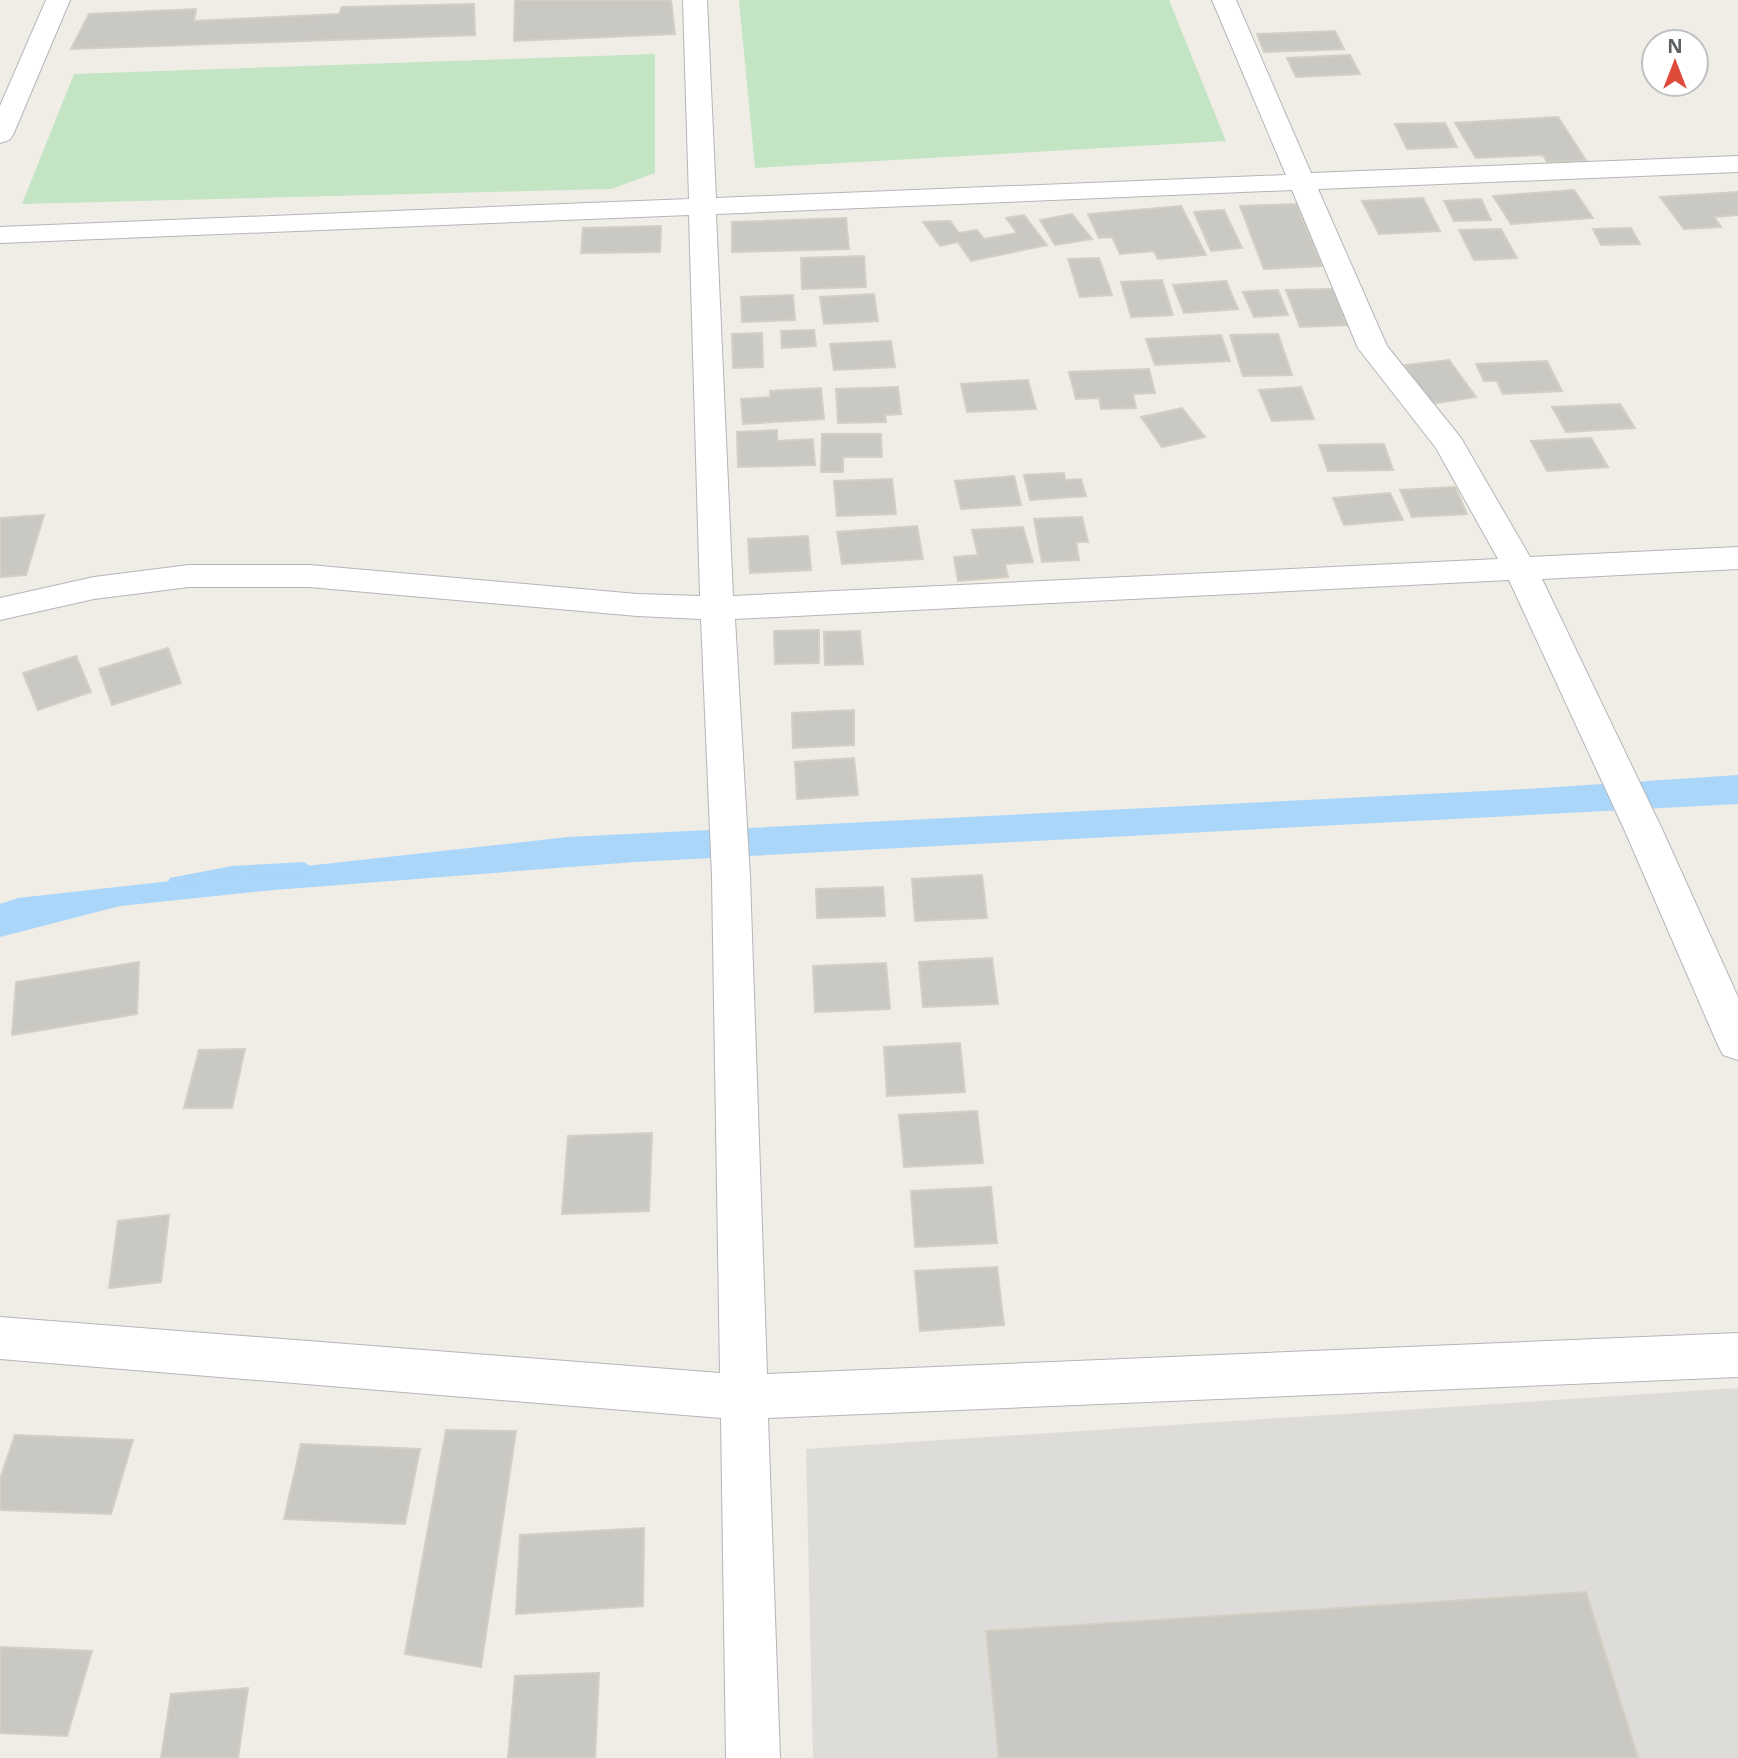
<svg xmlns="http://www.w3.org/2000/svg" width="1738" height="1758" viewBox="0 0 1738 1758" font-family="'Open Sans',sans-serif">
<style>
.industrial{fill:#dedcd8}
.green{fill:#c4e5c4}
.water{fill:#aad6fa}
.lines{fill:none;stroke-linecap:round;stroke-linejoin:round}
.stream{fill:#aad6fa;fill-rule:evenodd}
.building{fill:#cac8c2;stroke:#d3cfc4;stroke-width:2}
.minor-casing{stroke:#b3b6b9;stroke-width:2}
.minor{fill:#fff;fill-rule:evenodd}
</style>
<rect width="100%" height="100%" fill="#efede6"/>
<path class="industrial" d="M 1738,1388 L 1738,1758 L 813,1758 L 806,1449 Z"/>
<path class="green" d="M 739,0 L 1169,0 L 1226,141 L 755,168 Z
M 655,54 L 655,173 L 611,189 L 22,204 L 74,74 Z"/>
<path class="water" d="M 1738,775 L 1738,804 L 635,862 L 274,890 L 120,906 L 0,937 L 0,904 L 18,898 L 568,837 L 1527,789 Z"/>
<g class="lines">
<path class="stream" d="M 304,862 L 311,867 L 304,872 L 232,876 L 175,887 L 170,886 L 168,882 L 170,878 L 175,877 L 232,866 Z"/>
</g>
<path class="building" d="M 515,0 L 671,0 L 675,34 L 514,41 Z
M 474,4 L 475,35 L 71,49 L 89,14 L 196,9 L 194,21 L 339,14 L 342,7 Z
M 1335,31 L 1344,49 L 1264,52 L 1257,34 Z
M 1350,55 L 1360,74 L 1296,77 L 1287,58 Z
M 1558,117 L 1586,160 L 1547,162 L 1543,155 L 1476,158 L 1455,123 Z
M 1445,123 L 1457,147 L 1407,149 L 1395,124 Z
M 1574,190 L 1593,218 L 1511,224 L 1493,196 Z
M 1738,192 L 1738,215 L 1714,217 L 1721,227 L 1684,229 L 1660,197 Z
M 1423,198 L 1440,231 L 1379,234 L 1362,201 Z
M 1481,199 L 1491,220 L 1454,221 L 1444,201 Z
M 1296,204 L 1322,266 L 1264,269 L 1240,206 Z
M 1181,206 L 1206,255 L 1158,259 L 1154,251 L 1120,254 L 1112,237 L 1099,238 L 1088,214 Z
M 1224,210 L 1242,248 L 1211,251 L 1194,212 Z
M 1072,214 L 1092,239 L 1055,245 L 1040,220 Z
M 1024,215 L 1047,245 L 971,261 L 958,242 L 940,246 L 923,222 L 950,221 L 959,233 L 977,230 L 984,239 L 1017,233 L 1006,218 Z
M 846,218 L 849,249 L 732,252 L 732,222 Z
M 661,226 L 660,252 L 581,253 L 583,228 Z
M 1631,228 L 1640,244 L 1601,245 L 1593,229 Z
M 1501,229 L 1517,258 L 1474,260 L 1459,230 Z
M 864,256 L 866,287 L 802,289 L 801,258 Z
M 1099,258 L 1112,295 L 1080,297 L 1068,259 Z
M 1162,280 L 1173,315 L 1131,317 L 1121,282 Z
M 1226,281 L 1238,309 L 1184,313 L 1173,285 Z
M 1333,289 L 1347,325 L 1300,327 L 1286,290 Z
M 1278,290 L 1288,315 L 1254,317 L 1243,292 Z
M 874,294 L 878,321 L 824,324 L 820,297 Z
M 793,295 L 795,320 L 742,322 L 741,297 Z
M 814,330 L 816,346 L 782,348 L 781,331 Z
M 762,333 L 763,367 L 733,368 L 732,334 Z
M 1278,334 L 1292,375 L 1243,376 L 1230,335 Z
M 1221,335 L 1230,361 L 1155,365 L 1146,339 Z
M 891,341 L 895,367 L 834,370 L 830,344 Z
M 1449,360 L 1476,397 L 1431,404 L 1405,365 Z
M 1547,361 L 1562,391 L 1503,394 L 1497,381 L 1484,381 L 1476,364 Z
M 1149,369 L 1155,393 L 1133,394 L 1136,408 L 1101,409 L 1099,398 L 1076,399 L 1069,372 Z
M 1028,380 L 1036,409 L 967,412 L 961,384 Z
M 898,387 L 901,414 L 885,415 L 886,422 L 838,423 L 836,389 Z
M 1301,387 L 1314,419 L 1272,421 L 1259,390 Z
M 821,388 L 824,419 L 743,424 L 741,399 L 770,397 L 770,391 Z
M 1620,404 L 1635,428 L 1566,432 L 1552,407 Z
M 1182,408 L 1205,437 L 1162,447 L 1141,417 Z
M 777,430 L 777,441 L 813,439 L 815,465 L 738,467 L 737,432 Z
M 822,434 L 881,434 L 882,457 L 843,457 L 843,472 L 821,472 Z
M 1591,438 L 1608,467 L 1547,471 L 1531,441 Z
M 1384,444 L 1393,470 L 1328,471 L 1319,445 Z
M 1064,473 L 1065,480 L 1081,479 L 1086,496 L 1030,500 L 1024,475 Z
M 1014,476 L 1021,505 L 961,509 L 955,481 Z
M 892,479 L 896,514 L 837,516 L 834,481 Z
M 1455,487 L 1467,514 L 1412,517 L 1400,490 Z
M 1390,493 L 1403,520 L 1344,525 L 1333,498 Z
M 44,515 L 26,575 L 0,577 L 0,518 Z
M 1082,517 L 1088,542 L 1076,542 L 1079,560 L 1042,562 L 1034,519 Z
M 917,526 L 923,559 L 842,564 L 837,532 Z
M 1023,527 L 1033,562 L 1005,564 L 1008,577 L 958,581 L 954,557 L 978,555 L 972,530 Z
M 808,536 L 811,570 L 750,573 L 748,539 Z
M 819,630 L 819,663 L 775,664 L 774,631 Z
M 860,631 L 863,664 L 825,665 L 824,632 Z
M 168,648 L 181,683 L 112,705 L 99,669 Z
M 76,656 L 91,692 L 38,710 L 23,673 Z
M 854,710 L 854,745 L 793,748 L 792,713 Z
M 854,758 L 858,795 L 797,799 L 795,762 Z
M 982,875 L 987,918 L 915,921 L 912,879 Z
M 883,887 L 885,916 L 817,918 L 816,889 Z
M 992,958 L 998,1004 L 923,1007 L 919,962 Z
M 139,962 L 137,1014 L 12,1035 L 16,982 Z
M 886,963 L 890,1009 L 815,1012 L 813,966 Z
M 960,1043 L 965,1092 L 887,1096 L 884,1047 Z
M 245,1049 L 232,1108 L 184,1108 L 199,1050 Z
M 977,1111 L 983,1163 L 904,1167 L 899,1115 Z
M 652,1133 L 649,1211 L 562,1214 L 568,1136 Z
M 991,1187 L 997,1243 L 915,1247 L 911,1191 Z
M 169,1215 L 161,1282 L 109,1288 L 118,1221 Z
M 997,1267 L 1004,1325 L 920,1331 L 915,1271 Z
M 446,1430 L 516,1431 L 481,1667 L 405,1654 Z
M 15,1435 L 133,1440 L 111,1514 L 0,1510 L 0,1479 Z
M 301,1444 L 420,1449 L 405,1524 L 284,1519 Z
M 644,1528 L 643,1606 L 516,1614 L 520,1535 Z
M 1586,1592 L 1638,1758 L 999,1758 L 986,1631 Z
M 0,1647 L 92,1651 L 67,1736 L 0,1733 Z
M 599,1673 L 595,1758 L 508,1758 L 515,1676 Z
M 248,1688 L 238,1758 L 161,1758 L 171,1694 Z"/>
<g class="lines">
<defs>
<path id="minor" d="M 46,0 L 70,0 L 13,135 L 9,140 L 0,143 L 0,106 Z
M 683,0 L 707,0 L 716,198 L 1286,175 L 1212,0 L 1236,0 L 1311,173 L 1738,156 L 1738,172 L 1318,189 L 1387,346 L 1461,438 L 1530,557 L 1738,547 L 1738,569 L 1542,579 L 1662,829 L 1738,997 L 1738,1060 L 1723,1055 L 1717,1043 L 1624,829 L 1509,580 L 735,619 L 750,877 L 767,1374 L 1738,1333 L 1738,1377 L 768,1418 L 780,1758 L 726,1758 L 721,1418 L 0,1359 L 0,1317 L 720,1373 L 712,877 L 701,619 L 637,616 L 309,587 L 189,587 L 94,599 L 0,620 L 0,598 L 94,577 L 189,565 L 309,565 L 637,594 L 700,596 L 689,215 L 0,243 L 0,227 L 689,199 ZM 1292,190 L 1358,348 L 1436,448 L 1498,559 L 733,596 L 716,214 Z"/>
</defs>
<use href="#minor" class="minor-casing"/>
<use href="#minor" class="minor"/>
</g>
<g transform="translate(1675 63)"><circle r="33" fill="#ffffff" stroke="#bec0c1" stroke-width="2"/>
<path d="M0-5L12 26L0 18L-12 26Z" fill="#df4b3b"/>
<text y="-10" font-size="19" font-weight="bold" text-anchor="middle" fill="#5d6165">N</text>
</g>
</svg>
